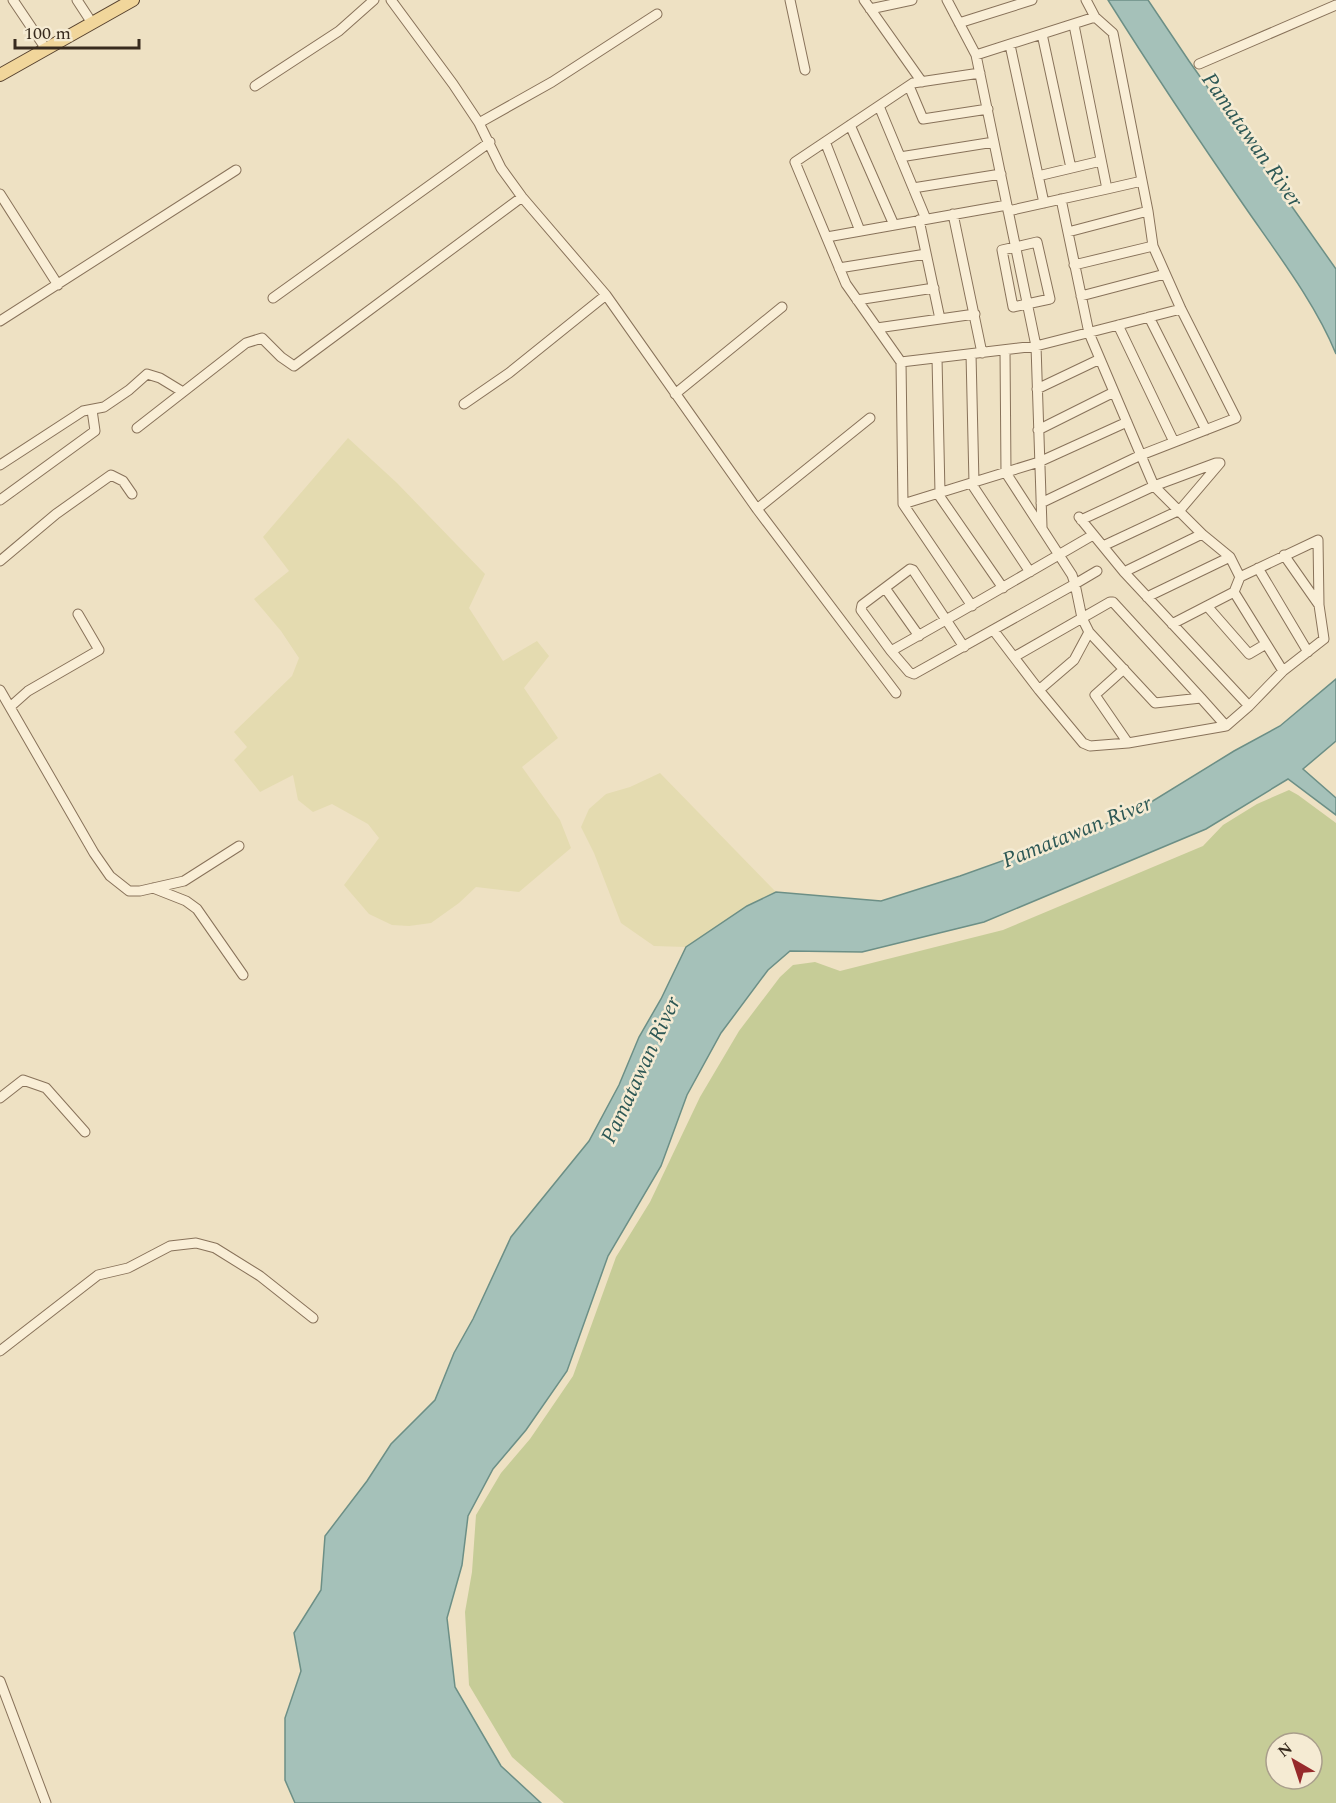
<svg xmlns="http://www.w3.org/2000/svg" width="1336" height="1803" viewBox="0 0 1336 1803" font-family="Spectral,serif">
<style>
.farmland{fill:#e4dbb0}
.green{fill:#c6cc97;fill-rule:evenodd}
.water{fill:#a5c1b9;stroke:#6c8f86;stroke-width:1.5}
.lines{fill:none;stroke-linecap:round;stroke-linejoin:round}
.minor-casing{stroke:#88725a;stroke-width:11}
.major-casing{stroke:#56412e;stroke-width:14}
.minor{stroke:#f9eed6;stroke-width:9}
.major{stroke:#f1d69b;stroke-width:12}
.labels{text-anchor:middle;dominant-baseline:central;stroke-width:5;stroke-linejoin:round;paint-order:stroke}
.water-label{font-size:22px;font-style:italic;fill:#2d5855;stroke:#f5ebd3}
</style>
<rect width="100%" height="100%" fill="#eee1c3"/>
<path class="farmland" d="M 348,438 L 397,483 L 485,574 L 469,608 L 503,661 L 537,641 L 549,656 L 524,688 L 558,738 L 522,767 L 560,820 L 571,848 L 519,892 L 476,887 L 459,903 L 431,923 L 409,926 L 392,925 L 369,914 L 344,885 L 379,838 L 368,824 L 332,804 L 313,812 L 298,800 L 293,775 L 260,792 L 234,760 L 247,747 L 234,732 L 292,676 L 299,658 L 281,631 L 254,599 L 289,571 L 263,537 Z
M 660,773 L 776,892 L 747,906 L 686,947 L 654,946 L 621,923 L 594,853 L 581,827 L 589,809 L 606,794 L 630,787 Z"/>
<path class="green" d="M 1289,790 L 1298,795 L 1336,823 L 1336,1803 L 564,1803 L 512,1757 L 469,1685 L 465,1612 L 472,1572 L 476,1515 L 501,1473 L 530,1439 L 573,1376 L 616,1257 L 650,1202 L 700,1097 L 739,1031 L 780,977 L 793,965 L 815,962 L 840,971 L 1003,930 L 1203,846 L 1223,825 L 1257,804 ZM 1276,1743 L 1312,1743 L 1312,1779 L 1276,1779 Z"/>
<path class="water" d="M 1108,0 L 1148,0 L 1189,61 L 1336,269 L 1336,354 C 1316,304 1276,252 1245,207 C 1198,139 1152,70 1108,0 Z
M 1336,679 L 1336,741 L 1303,769 L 1336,798 L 1336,815 L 1288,779 L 1206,829 L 984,922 L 862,952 L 790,951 L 768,970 L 721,1033 L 687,1095 L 661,1166 L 608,1256 L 567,1371 L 526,1430 L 493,1469 L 468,1516 L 462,1565 L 447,1618 L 455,1687 L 501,1766 L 541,1803 L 295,1803 L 285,1780 L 285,1718 L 301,1671 L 294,1633 L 321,1590 L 325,1536 L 367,1481 L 391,1444 L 435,1400 L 454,1353 L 473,1319 L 511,1237 L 589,1141 L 619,1085 L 639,1037 L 661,999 L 686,947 L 747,906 L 776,892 L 881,901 L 960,876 L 1130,815 L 1234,751 L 1280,726 Z"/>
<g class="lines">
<defs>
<path id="minor" d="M 13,0 L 46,49
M 77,0 L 92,23
M 391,0 L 453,84 L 479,123 L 501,168 L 522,197 L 606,295 L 757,509 L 896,693
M 790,0 L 805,70
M 864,0 L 922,82
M 947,0 L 976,55 L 1036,346 L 1042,527
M 1086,0 L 1095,17 L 1113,33 L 1148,211
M 870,9 L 912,0
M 959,23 L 1032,0
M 1042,34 L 1071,168
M 1010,45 L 1044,203
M 976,55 L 1095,17
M 1199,64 L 1336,5
M 980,73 L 913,83 L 795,162 L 846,284 L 901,362 L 903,504 L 1039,462 L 1127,422
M 255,86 L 339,31 L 374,0
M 909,86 L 923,119 L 988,109
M 879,106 L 926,219
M 479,123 L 552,82 L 657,14
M 850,125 L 894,225
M 826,144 L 860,231
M 900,157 L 994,142
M 1038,176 L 1101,161
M 913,188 L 1001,174
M 1107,189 L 1142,181
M 0,194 L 58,285
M 1061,199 L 1089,333 L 1154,486 L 1202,534 L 1230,557 L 1240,577 L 1234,592 L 1172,624
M 1008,211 L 1107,189 L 1074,25
M 953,214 L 982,353
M 919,220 L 940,319
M 827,237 L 1007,205
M 1037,242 L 1050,299 L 1013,307 L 1002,250 Z
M 1074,265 L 1153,246
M 839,268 L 926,254
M 1081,296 L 1165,274
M 273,298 L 490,142
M 857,300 L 934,288
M 1149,317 L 1206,430
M 0,321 L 236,170
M 1118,325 L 1174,442
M 877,328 L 975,314
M 1005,350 L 1006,473 L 1072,575 L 1075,584 L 1097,571
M 971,354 L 974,483
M 937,358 L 940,493
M 901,362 L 1036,346 L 1181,309
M 1037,389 L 1100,359
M 675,394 L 782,307
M 464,404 L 509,373 L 606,295
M 137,428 L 246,343 L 262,338 L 281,357 L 294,366 L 522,197
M 1038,430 L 1114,392
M 0,465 L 83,411 L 104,407 L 129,390 L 147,374 L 160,378 L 183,392
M 971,483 L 1030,572
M 938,494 L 1003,588
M 0,500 L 95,431 L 92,410
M 1041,503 L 1141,455 L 1236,418 L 1181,309 L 1153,246 L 1148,211 L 1068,232
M 903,504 L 972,606
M 757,509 L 870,418
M 1079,517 L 1124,572 L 1249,706 L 1226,726
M 1081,520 L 1154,486 L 1216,463 L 1220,463 L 1180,510 L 1103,546
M 1284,555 L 1319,605
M 0,561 L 56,514 L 111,475 L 123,481 L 132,494
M 1258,568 L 1308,652
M 1124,572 L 1202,534
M 1240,577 L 1318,540 L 1319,605 L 1324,639 L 1283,671 L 1249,706
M 885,588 L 919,636
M 1234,592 L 1283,671
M 1147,597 L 1230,557
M 1207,606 L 1249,654 L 1266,644
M 964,647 L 913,570 L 910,569 L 862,605 L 861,610 L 891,651 C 959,613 1026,574 1093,535
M 891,651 L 909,672 L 914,674 L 1075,584 L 1082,618 L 1089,632 L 1074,660 L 1039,690 L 994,631
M 1014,657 L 1110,602 L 1113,602 L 1201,698 L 1155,703 L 1089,632
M 1124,669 L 1095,695 L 1128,743 L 1226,726 L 1201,698
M 0,690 L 94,853 L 110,876 L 129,891 L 140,891 L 184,881 L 239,846
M 1039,690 L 1083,743 L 1090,746 L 1128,743
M 10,707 L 28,691 L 99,650 L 78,614
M 153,888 L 186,901 L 197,909 L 243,975
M 0,1098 L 23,1080 L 46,1088 L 85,1132
M 0,1351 L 98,1275 L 128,1268 L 170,1246 L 196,1243 L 215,1248 L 260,1276 L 313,1318
M 0,1681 L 46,1803"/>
<path id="major" d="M 0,75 L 133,0"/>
</defs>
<use href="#minor" class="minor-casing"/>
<use href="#major" class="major-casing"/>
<use href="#minor" class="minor"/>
<use href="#major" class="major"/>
</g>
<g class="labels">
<g class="water-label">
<text transform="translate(1252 140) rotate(55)">Pamatawan River</text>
<text transform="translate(1077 832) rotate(-22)">Pamatawan River</text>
<text transform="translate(641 1070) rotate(-65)">Pamatawan River</text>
</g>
</g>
<g transform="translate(1294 1761) rotate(321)"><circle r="28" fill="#f5ebd3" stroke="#a99e8b" stroke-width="1.5"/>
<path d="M0-4.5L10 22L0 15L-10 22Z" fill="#972a2b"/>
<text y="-9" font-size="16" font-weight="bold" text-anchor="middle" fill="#382b1e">N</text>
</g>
<path d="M15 39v9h124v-9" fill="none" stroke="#382b1e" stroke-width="3"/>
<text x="24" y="39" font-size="18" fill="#382b1e" stroke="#f5ebd3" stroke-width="4.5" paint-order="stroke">100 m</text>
</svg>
